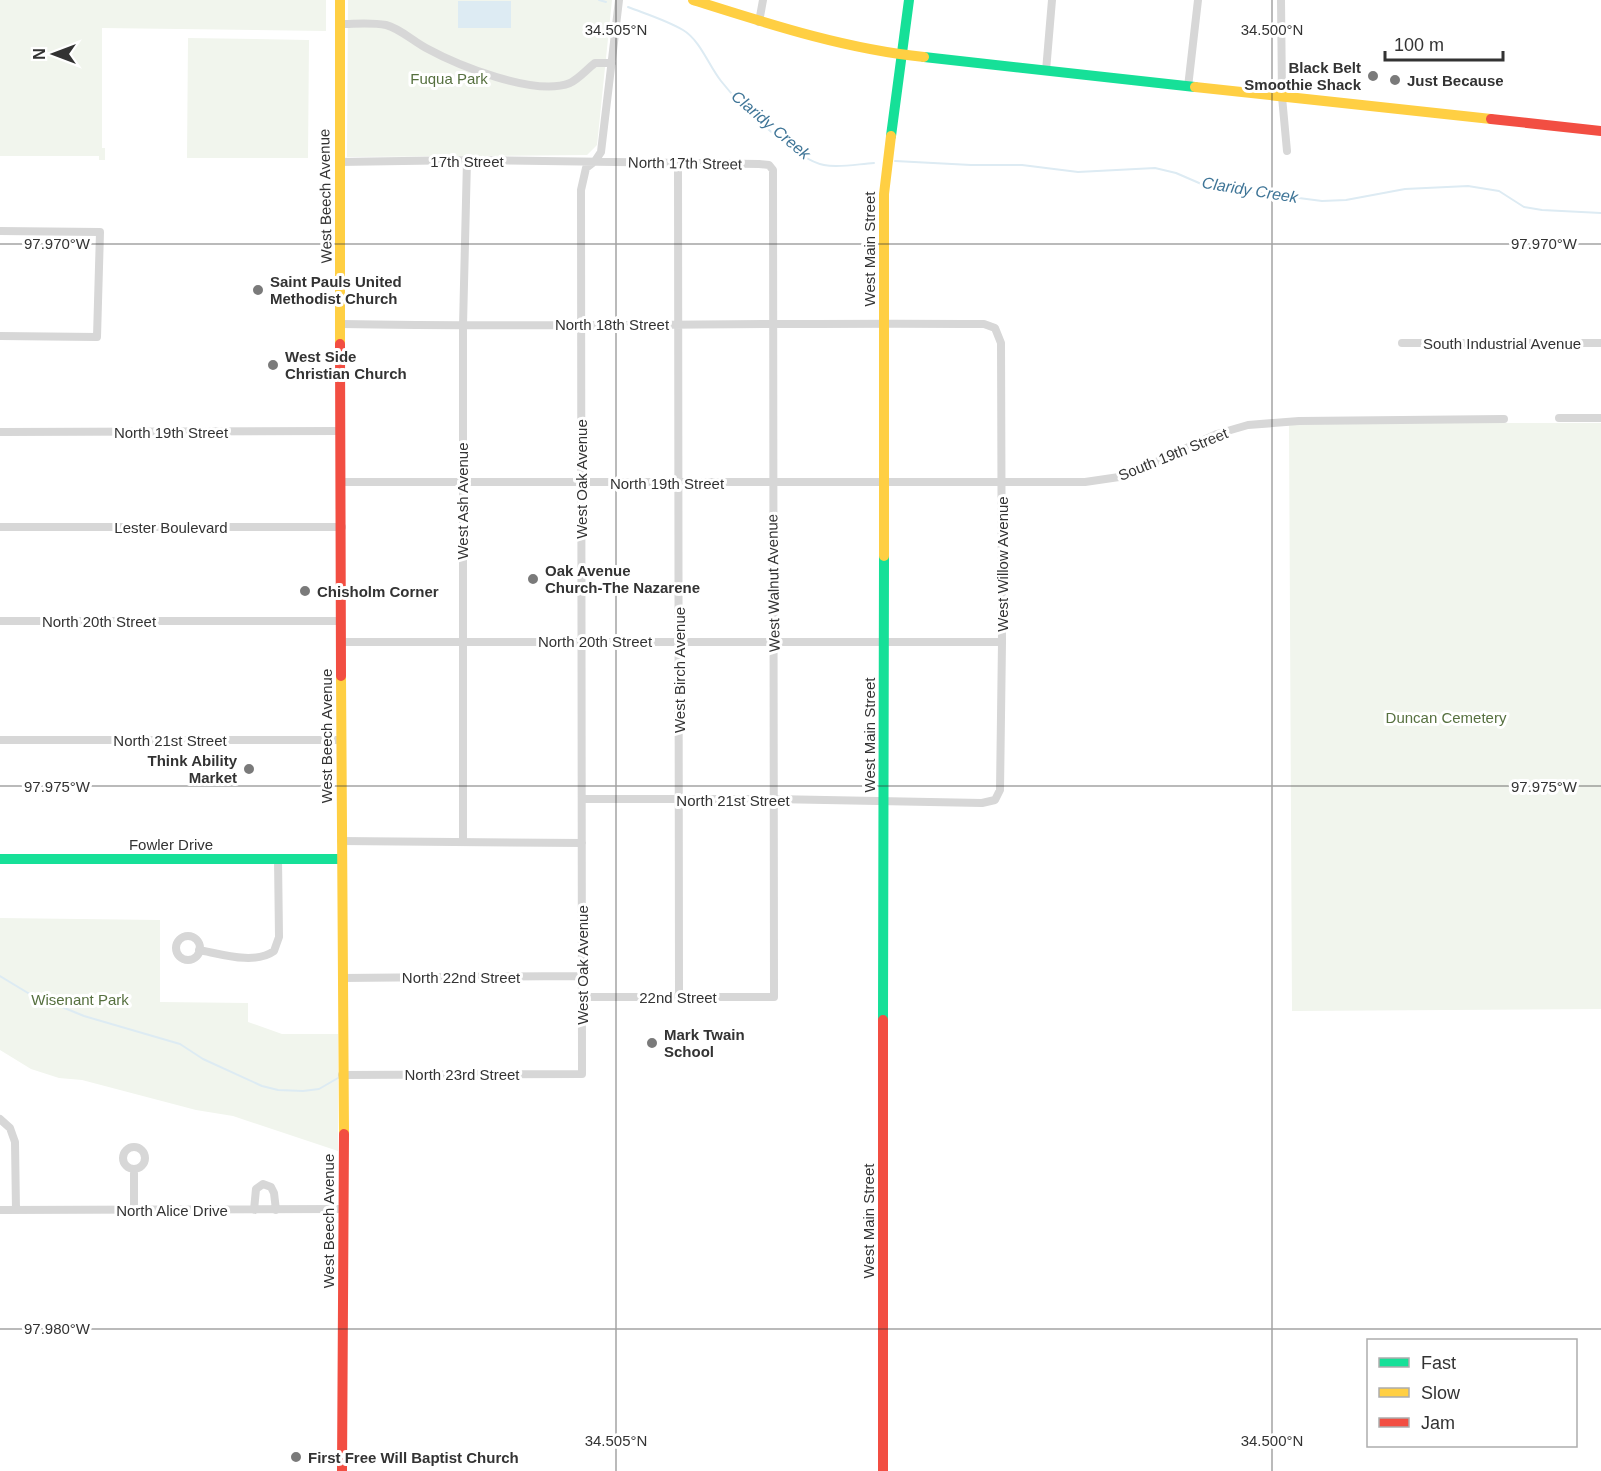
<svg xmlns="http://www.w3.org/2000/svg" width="1601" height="1471" viewBox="0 0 1601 1471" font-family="Helvetica,sans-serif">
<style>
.green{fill:#f1f5ed}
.water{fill:#ddebf3}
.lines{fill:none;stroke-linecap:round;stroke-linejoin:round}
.stream{stroke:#ddebf3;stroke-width:2}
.street{stroke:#d7d7d7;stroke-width:8}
.fast{stroke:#16e098;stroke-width:10}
.slow{stroke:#ffcf43;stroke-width:10}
.jam{stroke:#f24e42;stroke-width:10}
.ticks{fill:none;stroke:#333;stroke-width:1.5;stroke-opacity:0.45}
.poi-dot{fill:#7a7a7a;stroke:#fff;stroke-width:2}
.labels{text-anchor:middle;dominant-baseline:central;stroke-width:6;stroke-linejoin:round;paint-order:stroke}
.poi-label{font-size:15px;font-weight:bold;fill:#333;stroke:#fff;text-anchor:start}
.park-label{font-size:15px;fill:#56703f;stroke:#fff}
.street-label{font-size:15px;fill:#333;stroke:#fff}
.water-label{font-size:16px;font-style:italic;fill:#3f7597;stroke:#fff}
.ticks-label{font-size:15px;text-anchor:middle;fill:#333;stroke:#fff;stroke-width:6;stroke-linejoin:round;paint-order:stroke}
</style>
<rect width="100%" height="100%" fill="#fff"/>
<path class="green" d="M 0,0 L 326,0 L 326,31 L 102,28 L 102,148 L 105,148 L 105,160 L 99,160 L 99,156 L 0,156 Z
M 348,0 L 612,0 L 597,145 L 587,155 L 347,157 Z
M 188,38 L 309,40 L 308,158 L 187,158 Z
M 1307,423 L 1601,423 L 1601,1009 L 1292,1011 L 1289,425 Z
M 0,918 L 160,920 L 160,1002 L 248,1003 L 248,1022 L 282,1034 L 338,1034 L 338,1151 L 233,1116 L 196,1110 L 82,1080 L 59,1078 L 31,1069 L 0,1050 Z"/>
<path class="water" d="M 458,1 L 511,1 L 511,28 L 458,28 Z"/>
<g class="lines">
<path class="stream" d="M 599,0 L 606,2
M 628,7 C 646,14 666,20 683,30 C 700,40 709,66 721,81 C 739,104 796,160 824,165 C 839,168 858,164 874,163
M 895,161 L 971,165 L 1022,165 L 1078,172 L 1155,168 L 1176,173 L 1206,186 L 1322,201 L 1346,200 L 1405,189 L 1468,186 L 1499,191 L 1524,207 L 1542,210 L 1601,213
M 0,976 L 28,993 L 84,1016 L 180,1044 L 203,1059 L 262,1086 L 278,1090 L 303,1091 L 319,1089 L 338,1078"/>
<path class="street" d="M 1281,0 L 1282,97 L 1287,151
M 759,22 L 763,0
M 340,24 C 355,24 371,22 386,25 C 399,28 413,41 426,48 C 457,65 535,97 570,83 C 580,78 586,70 595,63 L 612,63
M 1046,71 L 1052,0
M 1188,87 L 1198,0
M 339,162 L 467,160 L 759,164 L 769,165 L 773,170 L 774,997 L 582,997
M 678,163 L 679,997
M 0,231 L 100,232 L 97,337 L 0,336
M 341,324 C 555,328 770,322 984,324 L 995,328 L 1001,343 L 1002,642 L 1000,790 L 995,800 L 982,803 L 773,799 L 582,799
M 1402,343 L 1601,343
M 1559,418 L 1601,418
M 0,432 L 341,431
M 341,482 L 1085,482 L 1126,476 L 1217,434 L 1248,425 L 1299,421 L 1504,419
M 0,527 L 342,527
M 0,621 L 341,621
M 341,642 L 1002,642
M 0,740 L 341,740
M 341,841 L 582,843
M 463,841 L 463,326 L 467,160
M176 948a12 12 0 1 1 24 0a12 12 0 1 1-24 0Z
M 199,950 C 221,954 255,965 274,951 L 279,937 L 278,859
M 342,978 L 581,976
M 342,1075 L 582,1074 L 581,190 L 586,168 L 595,161 L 601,152 L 619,0
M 0,1119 L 10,1128 L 15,1142 L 16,1210
M123 1158a11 11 0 1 1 22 0a11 11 0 1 1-22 0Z
M 134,1169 L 134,1210
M 0,1210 L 344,1209
M 254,1210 L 256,1189 L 263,1184 L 271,1187 L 274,1193 L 276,1210"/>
<path class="fast" d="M 924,57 L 1195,87
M 891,136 L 909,0
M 0,859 L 341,859
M 883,1020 L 884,556"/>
<path class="slow" d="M 340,0 L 340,344
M 693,0 C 769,24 845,49 924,57
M 1195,87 L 1491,119
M 884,556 L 884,194 L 891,136
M 341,676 L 344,1134"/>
<path class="jam" d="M 1491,119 L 1601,131
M 340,344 L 341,676
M 342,1471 L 344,1134
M 883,1471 L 883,1020"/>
</g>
<path class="ticks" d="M 616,0 L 616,1471M 1272,0 L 1272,1471M 0,244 L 1601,244M 0,786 L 1601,786M 0,1329 L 1601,1329"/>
<g class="poi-dot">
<circle cx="1373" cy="76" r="6"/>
<circle cx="1395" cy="80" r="6"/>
<circle cx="258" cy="290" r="6"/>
<circle cx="273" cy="365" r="6"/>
<circle cx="533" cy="579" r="6"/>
<circle cx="305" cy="591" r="6"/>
<circle cx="249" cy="769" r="6"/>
<circle cx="652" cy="1043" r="6"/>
<circle cx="296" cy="1457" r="6"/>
</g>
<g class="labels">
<g class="poi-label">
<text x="1361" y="67" text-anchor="end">Black Belt<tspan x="1361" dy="17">Smoothie Shack</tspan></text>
<text x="1407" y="80">Just Because</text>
<text x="270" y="281">Saint Pauls United<tspan x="270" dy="17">Methodist Church</tspan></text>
<text x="285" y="356">West Side<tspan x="285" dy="17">Christian Church</tspan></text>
<text x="545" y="570">Oak Avenue<tspan x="545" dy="17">Church-The Nazarene</tspan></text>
<text x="317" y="591">Chisholm Corner</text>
<text x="237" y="760" text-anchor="end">Think Ability<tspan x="237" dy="17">Market</tspan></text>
<text x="664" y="1034">Mark Twain<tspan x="664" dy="17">School</tspan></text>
<text x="308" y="1457">First Free Will Baptist Church</text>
</g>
<g class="park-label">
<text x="449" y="78">Fuqua Park</text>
<text x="1446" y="717">Duncan Cemetery</text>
<text x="80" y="999">Wisenant Park</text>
</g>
<g class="street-label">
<text x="467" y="161">17th Street</text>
<text transform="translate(685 163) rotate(1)">North 17th Street</text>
<text transform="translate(325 196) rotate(-91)">West Beech Avenue</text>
<text transform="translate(869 249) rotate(-90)">West Main Street</text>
<text x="612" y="324">North 18th Street</text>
<text x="1502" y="343">South Industrial Avenue</text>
<text x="171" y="432">North 19th Street</text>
<text transform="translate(1173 454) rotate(-22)">South 19th Street</text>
<text transform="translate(581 479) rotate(-90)">West Oak Avenue</text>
<text x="667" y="483">North 19th Street</text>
<text transform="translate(462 501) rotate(-90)">West Ash Avenue</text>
<text x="171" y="527">Lester Boulevard</text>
<text transform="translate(1002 564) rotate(-90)">West Willow Avenue</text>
<text transform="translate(773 583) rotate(-91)">West Walnut Avenue</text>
<text x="99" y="621">North 20th Street</text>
<text x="595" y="641">North 20th Street</text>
<text transform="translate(679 670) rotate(-90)">West Birch Avenue</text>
<text transform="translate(869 735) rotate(-90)">West Main Street</text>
<text transform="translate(326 736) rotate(-90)">West Beech Avenue</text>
<text x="170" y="740">North 21st Street</text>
<text x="733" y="800">North 21st Street</text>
<text x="171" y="844">Fowler Drive</text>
<text transform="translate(582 965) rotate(-90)">West Oak Avenue</text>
<text x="461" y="977">North 22nd Street</text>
<text x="678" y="997">22nd Street</text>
<text x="462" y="1074">North 23rd Street</text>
<text x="172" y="1210">North Alice Drive</text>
<text transform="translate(328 1221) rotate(-90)">West Beech Avenue</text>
<text transform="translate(868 1221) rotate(-90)">West Main Street</text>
</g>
<g class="water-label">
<text transform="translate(771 125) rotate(40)">Claridy Creek</text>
<text transform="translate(1250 190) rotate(9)">Claridy Creek</text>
</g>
</g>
<g class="ticks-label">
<text x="616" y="35">34.505°N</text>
<text x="1272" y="35">34.500°N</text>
<text x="1544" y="249">97.970°W</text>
<text x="57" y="249">97.970°W</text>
<text x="1544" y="792">97.975°W</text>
<text x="57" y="792">97.975°W</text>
<text x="57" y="1334">97.980°W</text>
<text x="616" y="1446">34.505°N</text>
<text x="1272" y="1446">34.500°N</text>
</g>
<rect x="1367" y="1339" width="210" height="108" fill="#ffffff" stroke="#adadad" stroke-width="1.5"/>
<rect x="1379" y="1358" width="30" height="9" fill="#16e098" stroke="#adadad" stroke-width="1.5"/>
<text x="1421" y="1369" font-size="18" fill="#333333">Fast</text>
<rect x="1379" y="1388" width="30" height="9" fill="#ffcf43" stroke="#adadad" stroke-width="1.5"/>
<text x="1421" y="1399" font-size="18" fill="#333333">Slow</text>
<rect x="1379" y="1418" width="30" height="9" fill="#f24e42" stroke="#adadad" stroke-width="1.5"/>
<text x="1421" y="1429" font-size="18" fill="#333333">Jam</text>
<g transform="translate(54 54) rotate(270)" stroke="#ffffff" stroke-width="4.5" paint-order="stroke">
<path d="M0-4.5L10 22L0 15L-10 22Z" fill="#333333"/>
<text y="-9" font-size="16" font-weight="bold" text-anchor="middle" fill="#333333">N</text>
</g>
<path d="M1385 51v9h118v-9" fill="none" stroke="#333333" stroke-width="3"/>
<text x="1394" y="51" font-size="18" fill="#333333" stroke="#ffffff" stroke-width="4.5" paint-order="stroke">100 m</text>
</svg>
